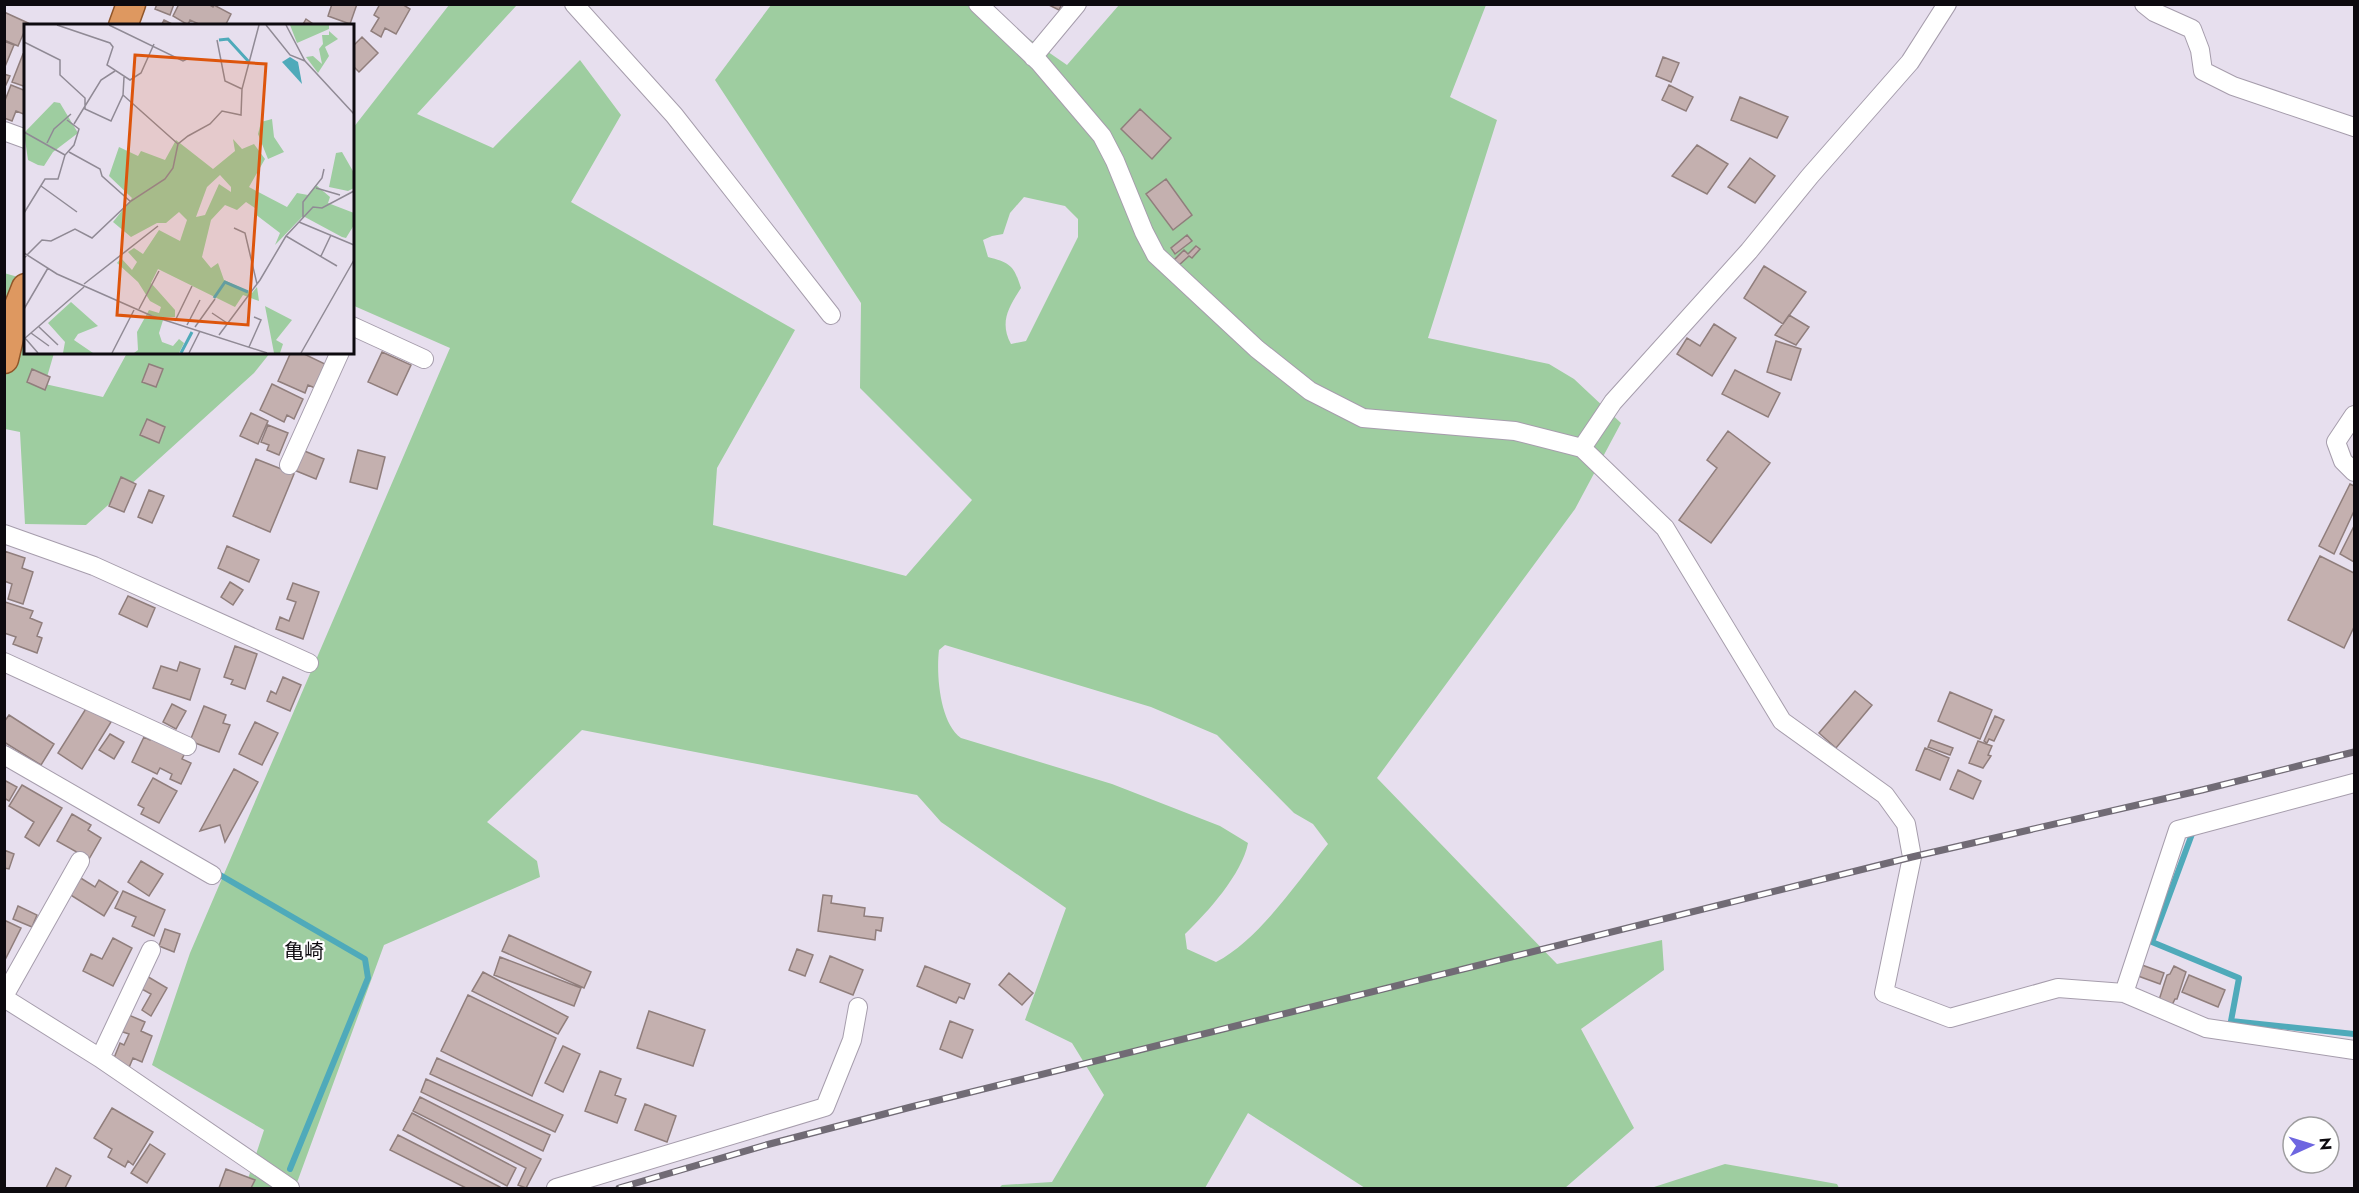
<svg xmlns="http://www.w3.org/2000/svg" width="2359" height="1193" viewBox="0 0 2359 1193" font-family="Jost,'Noto Sans JP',sans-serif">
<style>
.green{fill:#9ecda0;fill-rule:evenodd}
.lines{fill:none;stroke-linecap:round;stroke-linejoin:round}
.stream{stroke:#4faaba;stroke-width:6}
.building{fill:#c4b0af;stroke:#907e7c;stroke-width:1.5}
.minor-casing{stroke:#a69dac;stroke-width:20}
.trunk-casing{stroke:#90562a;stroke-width:31}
.minor{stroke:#fff;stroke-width:18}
.trunk{stroke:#de9860;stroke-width:28}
.rail-casing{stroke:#716b75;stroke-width:7}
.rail{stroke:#fff;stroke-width:4.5;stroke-dasharray:14;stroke-linecap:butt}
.labels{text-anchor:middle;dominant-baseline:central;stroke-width:4.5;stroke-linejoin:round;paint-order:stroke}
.neighbourhood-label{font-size:20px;fill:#0d0a0f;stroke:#fff}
.inset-river{fill:none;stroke:#4faaba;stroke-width:3}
.inset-road{fill:none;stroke:#908a95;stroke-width:1.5}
.view{fill:#dd550c;fill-opacity:0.15;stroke:#dd550c;stroke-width:3}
.inset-edge{fill:none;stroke:#0d0a0f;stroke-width:3}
</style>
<rect width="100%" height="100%" fill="#e7dfee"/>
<path class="green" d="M 515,4 L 516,6 L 417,114 L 493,148 L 580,60 L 621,115 L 571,202 L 795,330 L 717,468 L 713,525 L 906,576 L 972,500 L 860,388 L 861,303 L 715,80 L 771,5 L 980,5 L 1067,65 L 1119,5 L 1486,5 L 1450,97 L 1497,120 L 1428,338 L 1549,364 L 1574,379 L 1621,423 L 1575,509 L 1377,778 L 1557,964 L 1662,940 L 1664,970 L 1581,1029 L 1634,1128 L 1565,1188 L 1365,1188 L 1248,1113 L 1205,1188 L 999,1188 L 1002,1185 L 1052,1182 L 1104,1095 L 1072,1043 L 1025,1020 L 1066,908 L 941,822 L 917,795 L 582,730 L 487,822 L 537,861 L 540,877 L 384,945 L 295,1188 L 245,1188 L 264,1130 L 152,1065 L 190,953 L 450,348 L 352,305 L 353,128 L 449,5 ZM 1024,197 L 1065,206 L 1078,219 L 1078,237 L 1026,341 L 1011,344 C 999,322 1009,307 1021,288 C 1014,266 1011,263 988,257 L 983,240 L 992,236 L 1003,234 L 1010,213 ZM 945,645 L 1151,707 L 1217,735 L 1294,813 L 1313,824 L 1328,844 C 1297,882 1259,940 1216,962 L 1187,949 L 1185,934 C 1208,912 1242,874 1248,843 L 1220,826 L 1112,784 L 961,738 C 940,723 936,675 939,650 Z
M 4,273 L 25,279 L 26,352 L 54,353 L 45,384 L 103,397 L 127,353 L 270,353 L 254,373 L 86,525 L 25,524 L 20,432 L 5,429 Z
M 1725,1164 L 1837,1184 L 1839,1188 L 1651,1188 Z"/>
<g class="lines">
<path class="stream" d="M 2192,834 L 2152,942 L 2239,978 L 2231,1021 L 2354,1034
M 215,872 L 365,959 L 368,978 L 290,1169"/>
</g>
<path class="building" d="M 157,4 L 174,4 L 170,15 L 155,9 Z
M 179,4 L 208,4 L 213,7 L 214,5 L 231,14 L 225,26 L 198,26 L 199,24 L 190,20 L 188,25 L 173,16 Z
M 332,4 L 357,4 L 350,24 L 328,16 Z
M 380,4 L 402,4 L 410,9 L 396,34 L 385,28 L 381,37 L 371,31 L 379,18 L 374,15 Z
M 1047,4 L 1062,4 L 1059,10 Z
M 4,12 L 28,23 L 18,46 L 4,40 Z
M 306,19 L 316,26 L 302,26 Z
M 164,20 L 176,26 L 161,26 Z
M 362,37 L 378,53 L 359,72 L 352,65 L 352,47 Z
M 4,41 L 14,45 L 4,69 Z
M 23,54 L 26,55 L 26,87 L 12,82 Z
M 1663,57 L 1679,63 L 1671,82 L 1656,76 Z
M 4,74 L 10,76 L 4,89 Z
M 11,85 L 26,91 L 26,115 L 16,111 L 12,121 L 4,118 L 4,103 Z
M 1669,85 L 1693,97 L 1686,111 L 1662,100 Z
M 1740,97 L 1788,117 L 1777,138 L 1731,120 Z
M 1140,109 L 1171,138 L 1152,159 L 1121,129 Z
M 1697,145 L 1728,164 L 1707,194 L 1672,176 Z
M 1750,158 L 1775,176 L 1755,203 L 1728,187 Z
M 1166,179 L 1192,215 L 1173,230 L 1146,194 Z
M 1187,235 L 1192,241 L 1175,254 L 1171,248 Z
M 1196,246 L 1200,249 L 1192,258 L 1189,256 L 1178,266 L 1173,261 L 1184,250 L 1188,254 Z
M 1764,266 L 1806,292 L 1783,324 L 1744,298 Z
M 1789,315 L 1809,327 L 1796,345 L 1775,335 Z
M 1714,324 L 1736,338 L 1712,376 L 1677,354 L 1687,338 L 1700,346 Z
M 1776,341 L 1801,349 L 1791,380 L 1767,372 Z
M 291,352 L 300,352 L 325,364 L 315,388 L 308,385 L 305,393 L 278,381 Z
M 382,352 L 411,365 L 397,395 L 368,382 Z
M 149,364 L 163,369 L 156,387 L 142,382 Z
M 32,369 L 50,377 L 45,390 L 27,382 Z
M 1735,370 L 1780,393 L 1768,417 L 1722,394 Z
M 272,384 L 303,399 L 294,419 L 287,415 L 284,422 L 260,410 Z
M 251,413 L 268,421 L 258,444 L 240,436 Z
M 147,419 L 165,427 L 159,443 L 140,435 Z
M 268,425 L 288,433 L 279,455 L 267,450 L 269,445 L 261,442 Z
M 1728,431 L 1770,463 L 1711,543 L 1679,520 L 1717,468 L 1707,460 Z
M 302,450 L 324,459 L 316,479 L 294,470 Z
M 358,450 L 385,457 L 377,489 L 350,482 Z
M 256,459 L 294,474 L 270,532 L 233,516 Z
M 121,477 L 136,484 L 124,512 L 109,506 Z
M 2350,484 L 2354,486 L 2354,511 L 2334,554 L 2319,546 Z
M 149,490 L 164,496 L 152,523 L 138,517 Z
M 2354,526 L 2354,562 L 2340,554 Z
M 227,546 L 259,560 L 249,582 L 218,568 Z
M 4,551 L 25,558 L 22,568 L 33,572 L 23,604 L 8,599 L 12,584 L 4,581 Z
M 2320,556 L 2354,573 L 2354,627 L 2344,648 L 2288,620 Z
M 230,582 L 243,590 L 233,605 L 221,597 Z
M 293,583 L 319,592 L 303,639 L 276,629 L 280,617 L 289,621 L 296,602 L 287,599 Z
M 128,596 L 155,608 L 147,627 L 119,614 Z
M 5,602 L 33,611 L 30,618 L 42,623 L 37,636 L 42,638 L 37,653 L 13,644 L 16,637 L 4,633 Z
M 235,646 L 257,654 L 245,689 L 231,684 L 233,680 L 224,677 Z
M 180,662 L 200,669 L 190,700 L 153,688 L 161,666 L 177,671 Z
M 283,677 L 301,685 L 290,711 L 267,701 L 271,691 L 276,694 Z
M 1855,691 L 1872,705 L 1836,748 L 1819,733 Z
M 1950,692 L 1992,710 L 1980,739 L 1938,721 Z
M 172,704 L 186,711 L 176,729 L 163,722 Z
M 204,706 L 226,715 L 223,723 L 230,725 L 219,752 L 190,741 Z
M 87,707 L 111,722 L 82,769 L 58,753 Z
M 9,715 L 54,744 L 41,765 L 4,742 L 4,722 Z
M 1995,716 L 2004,720 L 1994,741 L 1989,739 L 1987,743 L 1984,741 Z
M 255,722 L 278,733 L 262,765 L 239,754 Z
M 110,734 L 124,742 L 114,759 L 99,750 Z
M 152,735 L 186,751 L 182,759 L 191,763 L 181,784 L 170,779 L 172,774 L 160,768 L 157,774 L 132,762 L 144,737 L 150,740 Z
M 1931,740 L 1953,748 L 1950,755 L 1928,747 Z
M 1978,741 L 1992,746 L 1988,755 L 1991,756 L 1983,768 L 1969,763 Z
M 1925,748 L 1949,758 L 1940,780 L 1916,770 Z
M 234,769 L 258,782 L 225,842 L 220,825 L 200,831 Z
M 1958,770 L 1981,781 L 1973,799 L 1950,789 Z
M 153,778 L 177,791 L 159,823 L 141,814 L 144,808 L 138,805 Z
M 4,780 L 17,787 L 9,801 L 4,798 Z
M 22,785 L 62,808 L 39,846 L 25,837 L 34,822 L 9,806 Z
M 72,814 L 91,825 L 88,830 L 101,838 L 89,859 L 57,841 Z
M 4,850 L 14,854 L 9,869 L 4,868 Z
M 141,861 L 163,874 L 149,896 L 128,882 Z
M 79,877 L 95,887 L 99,880 L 118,892 L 104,916 L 69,894 Z
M 123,891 L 165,910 L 154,936 L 132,926 L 136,917 L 115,908 Z
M 823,895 L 832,896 L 831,903 L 865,908 L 864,916 L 883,918 L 881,931 L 876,930 L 875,940 L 818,931 Z
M 18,906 L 37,915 L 32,927 L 13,919 Z
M 4,920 L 21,928 L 4,962 Z
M 165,929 L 180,934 L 174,952 L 159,946 Z
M 509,935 L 591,972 L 584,988 L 502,951 Z
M 113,938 L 132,948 L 113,986 L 83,971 L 91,954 L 102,959 Z
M 797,949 L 813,955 L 805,976 L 789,970 Z
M 830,956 L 863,970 L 853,995 L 820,982 Z
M 500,957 L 581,988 L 574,1006 L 494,975 Z
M 2142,965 L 2164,973 L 2160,984 L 2138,976 Z
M 925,966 L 970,984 L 964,999 L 959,997 L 956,1003 L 917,986 Z
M 2174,966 L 2186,972 L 2177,999 L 2175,999 L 2172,1005 L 2159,1000 L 2167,975 L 2170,974 Z
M 483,972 L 568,1017 L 558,1034 L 472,991 Z
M 1009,973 L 1033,993 L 1022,1005 L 999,985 Z
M 145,975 L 167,988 L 151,1016 L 142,1010 L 151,994 L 138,987 Z
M 2189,975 L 2225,990 L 2218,1007 L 2182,992 Z
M 468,995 L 556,1038 L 532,1096 L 441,1051 Z
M 649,1011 L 705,1030 L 693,1066 L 637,1048 Z
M 124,1013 L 145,1022 L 141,1031 L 152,1036 L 142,1062 L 133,1058 L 128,1070 L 112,1063 L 120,1043 L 124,1045 L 129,1034 L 117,1030 Z
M 950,1021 L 973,1030 L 962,1058 L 940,1049 Z
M 563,1046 L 580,1054 L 563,1092 L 545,1083 Z
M 437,1058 L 563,1115 L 555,1132 L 430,1074 Z
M 600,1071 L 621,1079 L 615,1095 L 626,1099 L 617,1123 L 585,1111 Z
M 426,1079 L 550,1135 L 543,1151 L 421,1092 Z
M 420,1097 L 541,1159 L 526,1188 L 518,1185 L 526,1168 L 413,1111 Z
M 645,1104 L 676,1116 L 667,1142 L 635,1130 Z
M 112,1108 L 153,1132 L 133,1165 L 128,1161 L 125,1167 L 108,1157 L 112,1149 L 94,1138 Z
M 412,1113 L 516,1168 L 507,1186 L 403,1130 Z
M 398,1135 L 500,1187 L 500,1188 L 466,1188 L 390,1150 Z
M 150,1144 L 165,1154 L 147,1183 L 131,1173 Z
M 56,1168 L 71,1176 L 65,1188 L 46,1188 Z
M 226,1169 L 255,1180 L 251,1188 L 219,1188 Z"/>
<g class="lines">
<defs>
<path id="minor" d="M 574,4 L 674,115 L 831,315
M 978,4 L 1039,62 L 1102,136 L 1115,161 L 1144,232 L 1156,255 L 1257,349 L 1310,391 L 1363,418 L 1515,431 L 1582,448 L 1665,528 L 1782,721 L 1885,795 L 1906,824 L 1912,857 L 1884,993 L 1950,1018 L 2058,988 L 2124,993 L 2206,1028 L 2354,1050
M 2144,4 L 2154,12 L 2192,29 L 2200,50 L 2203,71 L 2233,86 L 2354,127
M 1033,57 L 1077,4
M 4,131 L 26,139
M 352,326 L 424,359
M 2354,415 L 2336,442 L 2343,461 L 2354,472
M 1582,448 L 1613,402 L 1749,251 L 1810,176 L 1910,62 L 1947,4
M 289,465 L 340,352
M 4,534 L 94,566 L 309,663
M 4,662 L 187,746
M 4,755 L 212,875
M 2124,993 L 2178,830 L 2354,783
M 4,996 L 80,861
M 4,998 L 100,1058 L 290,1188
M 100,1058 L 151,950
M 556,1188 L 825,1107 L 852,1040 L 858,1007"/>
<path id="trunk" d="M 123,26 L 131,4
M 4,359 L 13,321 L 26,288"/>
</defs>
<use href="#minor" class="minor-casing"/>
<use href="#trunk" class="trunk-casing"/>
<use href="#minor" class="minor"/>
<use href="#trunk" class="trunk"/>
<defs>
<path id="rail" d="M 619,1188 L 766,1145 L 911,1107 L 1912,857 L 2202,790 L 2354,752"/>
</defs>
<use href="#rail" class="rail-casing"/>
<use href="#rail" class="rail"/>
</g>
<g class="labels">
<g class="neighbourhood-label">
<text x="304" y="951">亀崎</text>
</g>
</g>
<g transform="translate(24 24)">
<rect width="330" height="330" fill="#e7dfee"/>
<path d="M 266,1 L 305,1 L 305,5 L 273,19 ZM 305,7 L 314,15 L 301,23 L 305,32 L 294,49 L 282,33 L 289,32 L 298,40 L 295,25 L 299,20 L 298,11 L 305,11 ZM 30,78 L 36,79 L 54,109 L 29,128 L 20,142 L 14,141 L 4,136 L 0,109 ZM 248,95 L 250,113 L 260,128 L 244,135 L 234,110 L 237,98 ZM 209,115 L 218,125 L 230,120 L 241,135 L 225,163 L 263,183 L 273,169 L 284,171 L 292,161 L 306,173 L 304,179 L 330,189 L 330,201 L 322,214 L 318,213 L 279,192 L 251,221 L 256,209 L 231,190 L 231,184 L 222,178 L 213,186 L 201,181 L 187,196 L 178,233 L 187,244 L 194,239 L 200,256 L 228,269 L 233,263 L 235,277 L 219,271 L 211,283 L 134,245 L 127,259 L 151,286 L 151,293 L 140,293 L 135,309 L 138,318 L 149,322 L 155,315 L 160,319 L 155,329 L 110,329 L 114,326 L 113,308 L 125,286 L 135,289 L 137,283 L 126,277 L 114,258 L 93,239 L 97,234 L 108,246 L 113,238 L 104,228 L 110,224 L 119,230 L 135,206 L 156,217 L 163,196 L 155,188 L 142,199 L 133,199 L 107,213 L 89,198 L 108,174 L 85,152 L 95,123 L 114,132 L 117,127 L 141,136 L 152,116 L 189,145 L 211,127 ZM 196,151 L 207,163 L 207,168 L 195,160 L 181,191 L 172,193 L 183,163 ZM 318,128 L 330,149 L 330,164 L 324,167 L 305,163 L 312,129 ZM 47,278 L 74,302 L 54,310 L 50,316 L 69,329 L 39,329 L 41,318 L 24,299 ZM 241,282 L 268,296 L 252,316 L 259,320 L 256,329 L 250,329 Z" fill="#9ecda0" fill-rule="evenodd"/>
<path d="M 266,33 L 274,38 L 278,60 L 258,38 Z" fill="#4faaba"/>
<path class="inset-river" d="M 195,16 L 204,15 L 225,38M 190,274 L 201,258 L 224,268M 157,329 L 168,308"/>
<path class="inset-road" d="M 33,1 L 86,19 L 89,23 L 83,41 L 106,56 L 117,49 L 130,20M 85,1 L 159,37 L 163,35M 242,1 L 266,31 L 281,37M 262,1 L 281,37 L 330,90M 193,16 L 201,57 L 218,65M 0,18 L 36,36 L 36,51 L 61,74 L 61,85 L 87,97 L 99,71 L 100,53M 99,71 L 154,120M 50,100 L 77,56 L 91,47M 0,108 L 41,131M 23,119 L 30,105 L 47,90M 45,128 L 76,145 L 78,152 L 107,178M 17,162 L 53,188M 292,164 L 316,171M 0,189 L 21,155 L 34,155 L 41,131 L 50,121 L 55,105 L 43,96M 279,194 L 279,178 L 298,154 L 300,145M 275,198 L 330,221M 210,204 L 221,209 L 233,260M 262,212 L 313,242M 0,229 L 33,250 L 128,292 L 243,329M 297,232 L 307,211M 0,234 L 18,216 L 27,217 L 51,205 L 68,214 L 107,177 L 141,155 L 149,144 L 154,120 L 164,112 L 186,100 L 198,87 L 217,91 L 218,65 L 235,1M 60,260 L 134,202M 0,285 L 24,244M 115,285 L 135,247M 188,289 L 203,299M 151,297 L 168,262M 163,301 L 176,276M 15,303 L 34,321M 171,303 L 191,275M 7,309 L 25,322M 195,311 L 236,256 L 262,212 L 289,183 L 298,184 L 330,167M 1,314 L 14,329M 0,315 L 60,263M 225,323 L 237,296 L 230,293M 88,329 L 110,286M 165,329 L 176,307M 277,329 L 330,236"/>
<path class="view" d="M 111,31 L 242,40 L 224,301 L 93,291 Z"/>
<rect width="330" height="330" class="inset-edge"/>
</g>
<rect width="2359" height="1193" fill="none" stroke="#0d0a0f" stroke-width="12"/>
<g transform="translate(2311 1145) rotate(86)"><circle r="28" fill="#ffffff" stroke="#9e9d9f" stroke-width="1.5"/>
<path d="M0-4.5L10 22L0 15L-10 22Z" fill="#6e66e0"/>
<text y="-9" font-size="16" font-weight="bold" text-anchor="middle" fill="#0d0a0f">N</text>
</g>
</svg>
